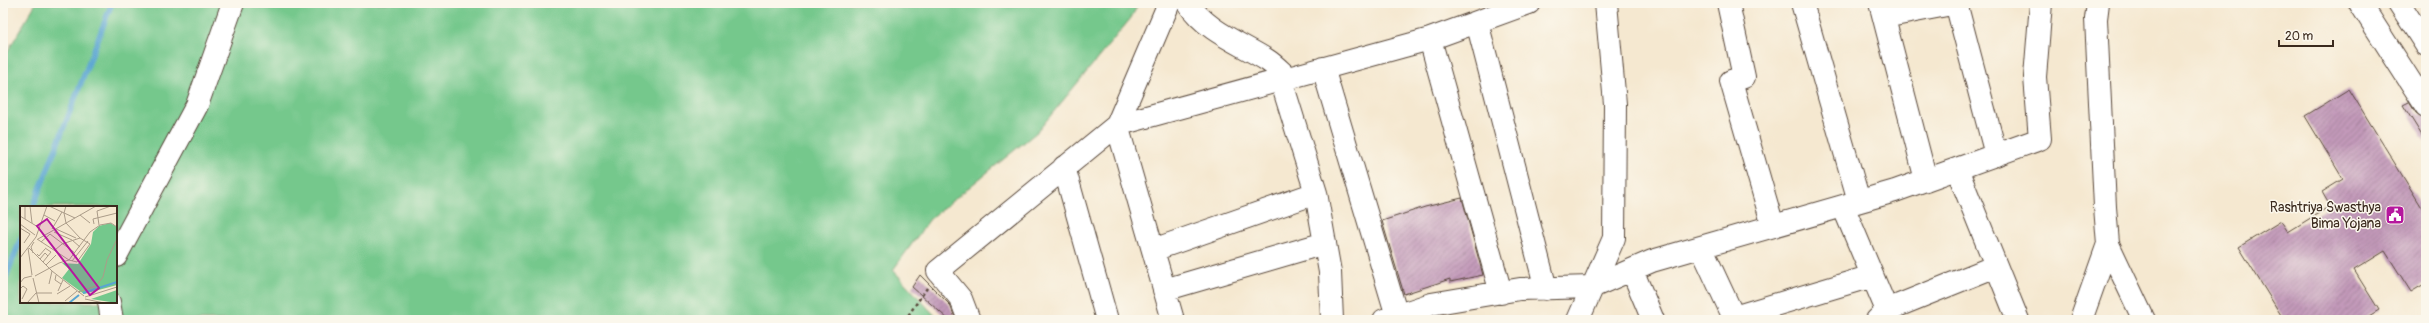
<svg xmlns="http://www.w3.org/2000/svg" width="2429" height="323" viewBox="0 0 2429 323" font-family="Pangolin,sans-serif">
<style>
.green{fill:#74c88c;stroke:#587955;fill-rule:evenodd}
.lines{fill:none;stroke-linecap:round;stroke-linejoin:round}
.stream{stroke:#59a5d1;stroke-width:5.5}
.building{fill:url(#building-hatch)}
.minor-casing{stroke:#574639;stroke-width:24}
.major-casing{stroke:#574639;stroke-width:24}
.path{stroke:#574639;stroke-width:2.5;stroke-dasharray:3 3;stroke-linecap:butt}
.minor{stroke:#fff;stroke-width:22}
.major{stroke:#fff;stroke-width:22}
.labels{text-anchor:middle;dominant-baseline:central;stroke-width:3;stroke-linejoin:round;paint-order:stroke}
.poi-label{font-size:14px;fill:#3b2a1e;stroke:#fbf7ec;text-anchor:end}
.inset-river{fill:none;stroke:#59a5d1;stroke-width:2}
.inset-road{fill:none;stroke:#ab9c89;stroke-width:1}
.view{fill:#b5179e;fill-opacity:0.15;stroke:#b5179e;stroke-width:2}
.inset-edge{fill:none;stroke:#3b2a1e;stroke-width:2}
</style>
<defs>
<pattern id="building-hatch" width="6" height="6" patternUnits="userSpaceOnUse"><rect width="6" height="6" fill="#c299b9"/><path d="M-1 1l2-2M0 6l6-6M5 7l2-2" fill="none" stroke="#9f7d96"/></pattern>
</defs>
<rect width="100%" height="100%" fill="#fbf7ec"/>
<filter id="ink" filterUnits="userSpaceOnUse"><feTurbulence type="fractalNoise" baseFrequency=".025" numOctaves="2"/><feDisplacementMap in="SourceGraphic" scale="8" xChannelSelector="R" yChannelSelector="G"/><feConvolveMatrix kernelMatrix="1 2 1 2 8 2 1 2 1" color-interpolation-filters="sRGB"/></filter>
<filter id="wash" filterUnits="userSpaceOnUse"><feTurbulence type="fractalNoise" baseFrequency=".012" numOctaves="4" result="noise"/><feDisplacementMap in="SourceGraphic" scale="16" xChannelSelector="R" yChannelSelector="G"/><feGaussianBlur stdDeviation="0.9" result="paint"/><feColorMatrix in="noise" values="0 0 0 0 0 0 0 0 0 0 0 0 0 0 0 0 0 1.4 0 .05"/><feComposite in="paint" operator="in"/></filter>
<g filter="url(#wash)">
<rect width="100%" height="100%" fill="#f5e8d0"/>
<path class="green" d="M 36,3 L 1139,3 L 1131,18 L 1037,132 L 930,219 L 893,270 L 939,320 L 3,320 L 3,59 ZM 21,207 L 116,207 L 116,302 L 21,302 Z"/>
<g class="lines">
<path class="stream" d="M 33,207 L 112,3
M 3,285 L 21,238"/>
</g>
<g id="blocks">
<path class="building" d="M 2349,89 L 2426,214 L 2426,283 L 2411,292 L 2385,251 L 2354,270 L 2379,310 L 2362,320 L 2284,320 L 2239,247 L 2281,221 L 2288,232 L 2330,206 L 2322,192 L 2343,179 L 2305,116 Z
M 2409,102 L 2416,113 L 2426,118 L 2426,142 L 2403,105 Z
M 1462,198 L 1483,275 L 1450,282 L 1450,279 L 1404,294 L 1382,221 L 1425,207 Z
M 920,275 L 950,305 L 956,320 L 949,320 L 912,287 Z"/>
</g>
</g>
<g filter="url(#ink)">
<use href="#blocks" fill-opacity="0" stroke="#574639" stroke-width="1"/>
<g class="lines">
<defs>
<path id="minor" d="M 1188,3 C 1206,31 1240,43 1267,60 C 1275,65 1281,72 1288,78
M 1728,3 L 1744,77 L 1731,81 L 1773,226
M 1802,3 L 1859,201
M 1880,3 L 1926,180
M 1956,3 L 1996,155
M 1884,17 L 1957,3
M 1477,22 L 1546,289
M 1430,39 L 1501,293
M 1323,68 L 1397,316
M 1281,80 L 1316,193 L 1330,272 L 1332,320
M 1064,167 L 1107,320
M 1957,169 L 2018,320
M 1843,206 L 1891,320
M 2108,244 L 2144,320
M 1701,247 L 1735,320
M 1153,250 L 1316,193
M 116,256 L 197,105 L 233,3
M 1632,270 L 1653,320
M 1164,290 L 1325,243
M 109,302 L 112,320
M 1734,317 L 1872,276
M 969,320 L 961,299 L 938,271 L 1117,125 L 1169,3
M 1173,320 L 1117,125 L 1430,39 L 1529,3
M 1384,320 L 1431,304 L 1520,289 L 1592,287 L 1652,261 L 1895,191 L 2040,139 L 2035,77 L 2041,3
M 1578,320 L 1614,238 L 1615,104 L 1606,3
M 1877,320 L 1887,310 L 1996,266
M 2081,320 L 2108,244 L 2105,207 L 2096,19 L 2098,3"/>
<path id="major" d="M 2360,3 L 2426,106
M 2399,3 L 2426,45"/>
</defs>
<use href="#minor" class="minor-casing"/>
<use href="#major" class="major-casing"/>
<path class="path" d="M 905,320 L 927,288"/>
<use href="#minor" class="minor"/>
<use href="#major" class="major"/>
</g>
</g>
<defs>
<symbol id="civic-square" viewBox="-11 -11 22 22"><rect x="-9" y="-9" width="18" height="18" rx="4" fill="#b5179e" stroke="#fbf7ec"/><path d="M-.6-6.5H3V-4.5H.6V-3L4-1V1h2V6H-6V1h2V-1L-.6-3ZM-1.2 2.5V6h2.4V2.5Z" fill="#fff"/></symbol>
</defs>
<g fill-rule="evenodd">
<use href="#civic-square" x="2384" y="204" width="22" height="22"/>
</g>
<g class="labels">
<g class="poi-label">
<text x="2381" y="207">Rashtriya Swasthya<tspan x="2381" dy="16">Bima Yojana</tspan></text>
</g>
</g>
<g transform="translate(20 206)">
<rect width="97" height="97" fill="#f5e8d0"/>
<path d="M 90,17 L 97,21 L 97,79 L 64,88 L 42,72 L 49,63 L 42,57 L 58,58 L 71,38 L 73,26 L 79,20 ZM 97,84 L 97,97 L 71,93 Z" fill="#74c88c"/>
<path class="inset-river" d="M 63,87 L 97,76M 49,97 L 59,89"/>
<path class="inset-road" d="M 5,0 L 5,13M 10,0 L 12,17M 29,0 L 55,12M 24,9 L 35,15M 60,9 L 70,17M 0,10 L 18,21M 0,18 L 15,29M 74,18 L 73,13 L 97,7M 79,19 L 77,5 L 91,0M 0,22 L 10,28 L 4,37M 32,23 L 42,6M 36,23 L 56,32M 34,26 L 52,34 L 60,41M 17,33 L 49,54 L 70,26 L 80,19 L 91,17 L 97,21M 18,33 L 76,0M 21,36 L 30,28 L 55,47M 8,42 L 12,69M 9,42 L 32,65 L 64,90M 35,44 L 42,38 L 60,32M 13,47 L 11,41 L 14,36M 17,48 L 19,50 L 25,43M 0,52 L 16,31 L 27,0M 20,53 L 25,47 L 28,50M 52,55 L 68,35M 23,56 L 31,46 L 25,42M 26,59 L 36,49M 36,69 L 35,74 L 41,78M 15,70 L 39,57 L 49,54 L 57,56 L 70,38 L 60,32 L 46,17 L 44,7 L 46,0M 13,72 L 19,97M 0,77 L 4,72 L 12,70M 29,78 L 32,65M 0,83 L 3,80 L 7,83 L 2,93M 38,85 L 43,74M 58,86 L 76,80 L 83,71 L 87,54 L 97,33M 37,88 L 50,80M 65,91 L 97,81M 65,93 L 84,97M 45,95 L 57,85M 7,97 L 16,87 L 32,87"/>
<path class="view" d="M 27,13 L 79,82 L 70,89 L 17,20 Z"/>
<rect width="97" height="97" class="inset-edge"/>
</g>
<rect width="2429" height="323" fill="none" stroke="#fbf7ec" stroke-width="16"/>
<path d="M2279 40v6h54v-6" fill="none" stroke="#3b2a1e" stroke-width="2"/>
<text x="2285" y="40" font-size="12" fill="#3b2a1e" stroke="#fbf7ec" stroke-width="3" paint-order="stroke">20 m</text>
</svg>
